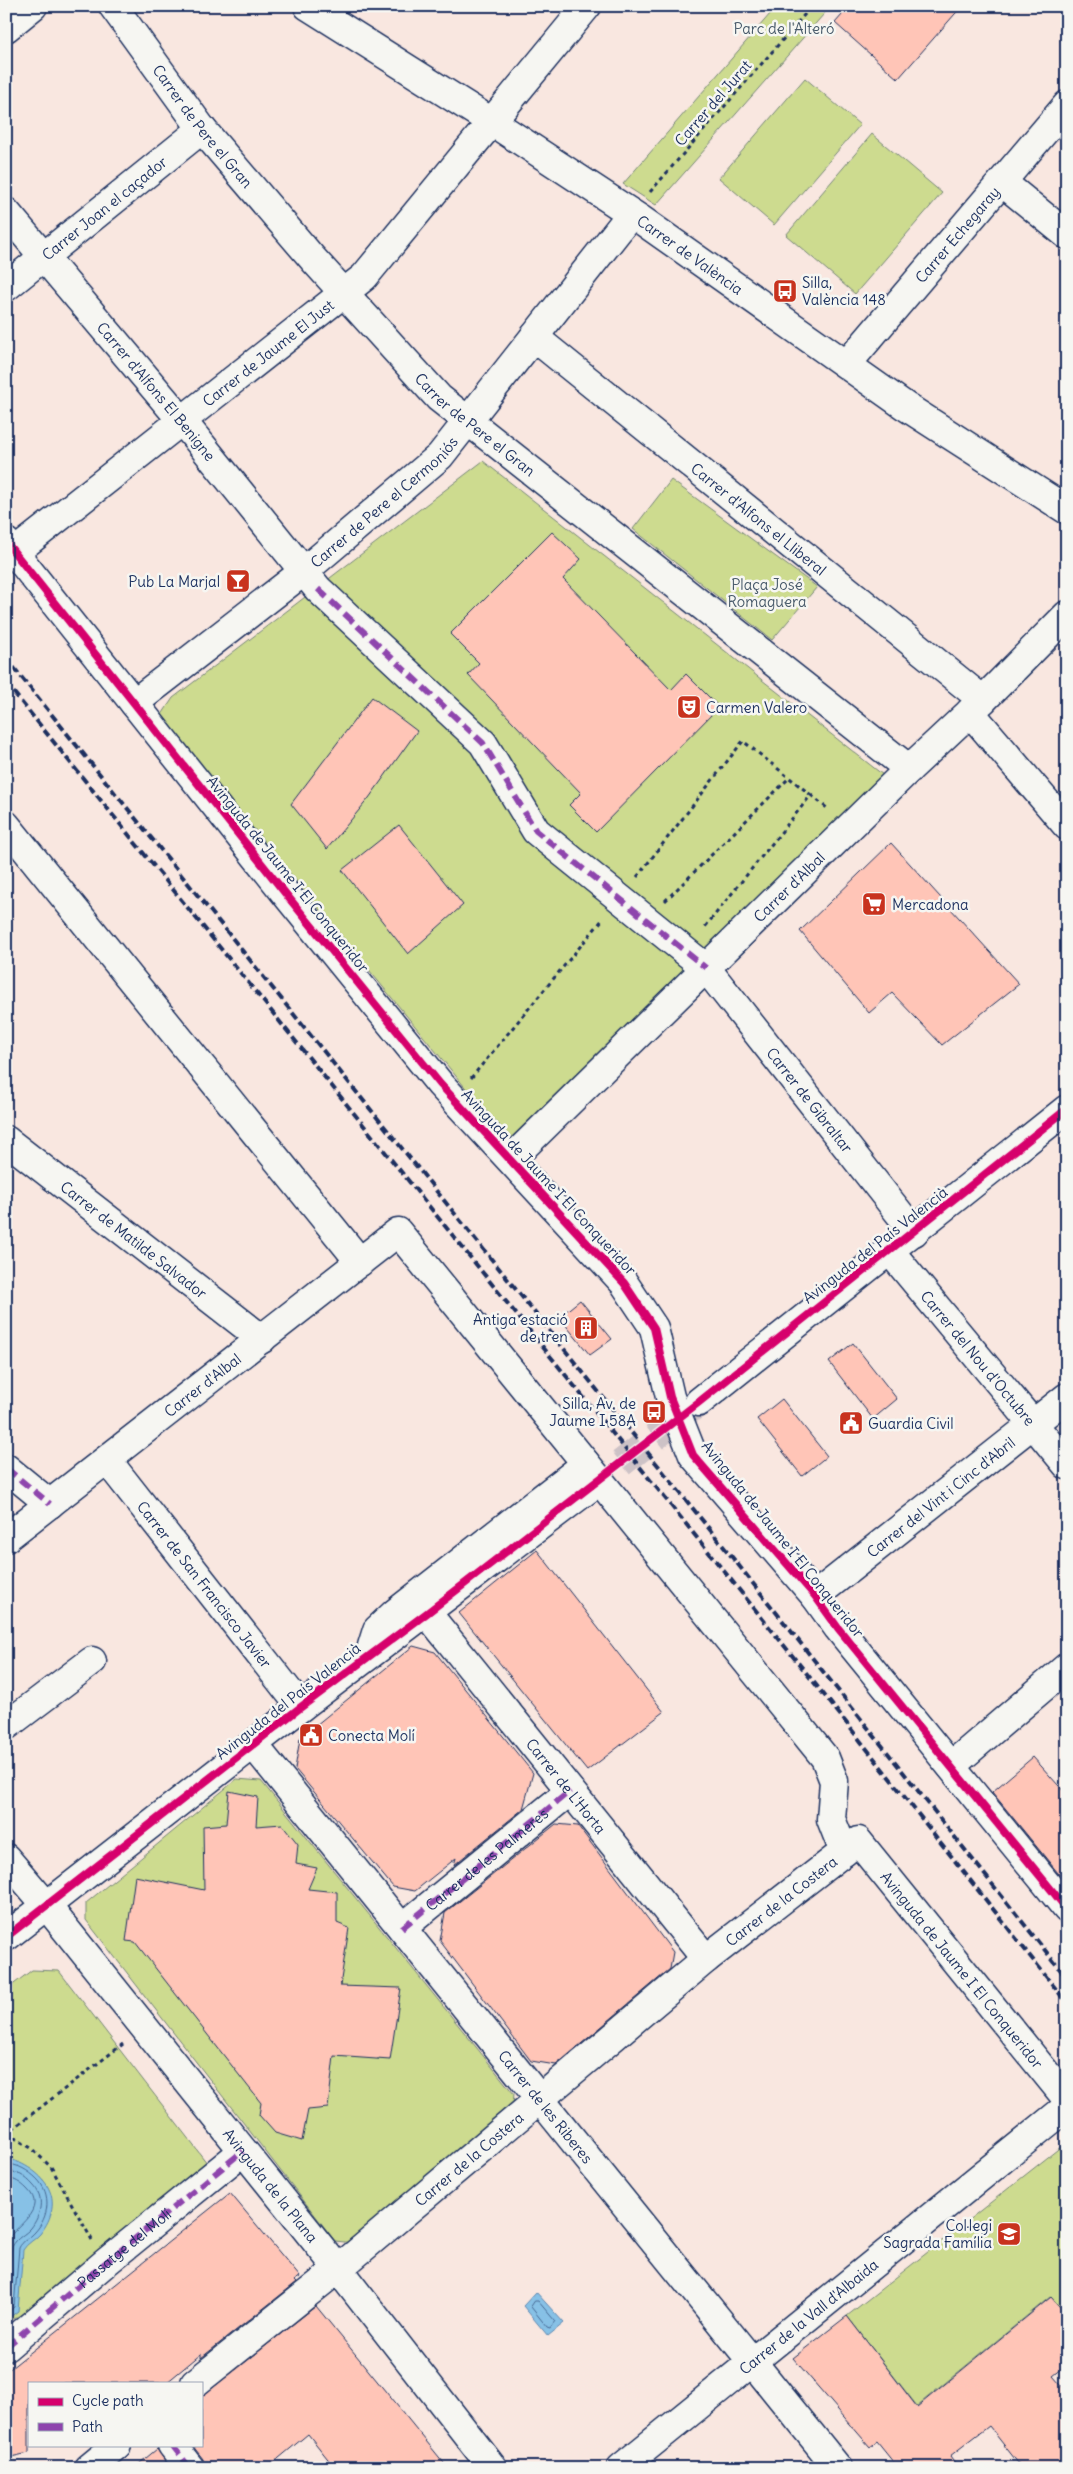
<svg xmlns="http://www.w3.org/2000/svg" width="1073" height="2474" viewBox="0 0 1073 2474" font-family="Delius,sans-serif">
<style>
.green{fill:#cddb8f;stroke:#748576}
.water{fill:#87c1e6;stroke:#5c87b0}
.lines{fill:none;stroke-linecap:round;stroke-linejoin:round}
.shore{stroke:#466994;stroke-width:1}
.building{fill:#ffc5b7;stroke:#1b2f5e}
.minor-tunnel{stroke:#cdc2c6;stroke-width:28;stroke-dasharray:28 14;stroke-linecap:butt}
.minor-casing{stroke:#1b2f5e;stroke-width:31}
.path{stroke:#1b2f5e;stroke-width:3;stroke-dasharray:4 4;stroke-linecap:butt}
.minor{stroke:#f6f6f2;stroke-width:28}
.rail{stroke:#1b2f5e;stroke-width:4;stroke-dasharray:8 4;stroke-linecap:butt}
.quiet{stroke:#8e44ad;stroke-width:6;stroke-dasharray:12 6;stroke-linecap:butt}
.cycleway-casing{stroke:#f6f6f2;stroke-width:11}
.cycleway{stroke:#d6006c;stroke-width:8}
.labels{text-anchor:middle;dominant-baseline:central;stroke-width:5;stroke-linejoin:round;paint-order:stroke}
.park-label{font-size:15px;fill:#485a6a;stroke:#f6f6f2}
.street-label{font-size:15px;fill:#1b2f5e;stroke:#f6f6f2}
.poi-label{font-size:15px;fill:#1b2f5e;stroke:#f6f6f2;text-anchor:start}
</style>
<rect width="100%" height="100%" fill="#f9e7e0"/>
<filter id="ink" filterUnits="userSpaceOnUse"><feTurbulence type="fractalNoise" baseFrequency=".02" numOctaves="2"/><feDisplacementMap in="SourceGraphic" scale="10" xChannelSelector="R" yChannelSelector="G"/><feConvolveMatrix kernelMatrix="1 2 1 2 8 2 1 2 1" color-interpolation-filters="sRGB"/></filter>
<g filter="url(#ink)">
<path class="green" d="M 777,6 L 831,6 L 656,205 L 623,184 Z
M 805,78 L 860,125 L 774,225 L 719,178 Z
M 872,134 L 942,193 L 855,294 L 786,235 Z
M 483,461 L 892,782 L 514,1143 L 496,1125 L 161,716 L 173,698 Z
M 671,480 L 817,587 L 772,640 L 633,529 Z
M 237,1779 L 261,1781 L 514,2094 L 512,2115 L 354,2243 L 335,2241 L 86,1920 L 86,1903 Z
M 32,1970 L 59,1971 L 207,2163 L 22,2314 L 6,2323 L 6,1990 Z
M 1062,2146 L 1067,2151 L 1067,2303 L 1060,2308 L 1050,2297 L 917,2406 L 847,2316 Z"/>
<path class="water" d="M 10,2159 C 46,2171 67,2200 40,2234 C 35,2240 27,2243 23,2250 L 18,2311 L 6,2320 L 6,2160 Z
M 536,2292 L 564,2323 L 548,2336 L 523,2306 Z"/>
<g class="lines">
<path class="shore" d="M 6,2164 C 18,2164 29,2171 37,2179 C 52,2194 49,2217 35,2232 C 30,2238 22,2241 19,2248 L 14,2307 L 6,2314
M 6,2171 C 17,2171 26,2177 33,2185 C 45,2197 41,2215 31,2228 C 25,2235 17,2237 12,2247 L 6,2306
M 6,2178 C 15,2179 21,2183 27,2189 C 49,2210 14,2226 6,2242
M 535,2301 L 538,2301 L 555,2321 L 550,2328 L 547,2327 L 531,2307 Z"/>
</g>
<path class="building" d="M 850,6 L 962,6 L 898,79 L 835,23 Z
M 552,532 L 581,559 L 563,579 L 671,690 L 686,674 L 719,707 L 596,832 L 569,805 L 581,793 L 468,675 L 479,663 L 450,634 Z
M 372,697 L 417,731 L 369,798 L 327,849 L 291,804 Z
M 399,825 L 463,905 L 408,954 L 342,870 Z
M 891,843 L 1019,984 L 942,1045 L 892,993 L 869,1013 L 800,931 Z
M 580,1300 L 612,1339 L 590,1355 L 559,1317 Z
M 853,1343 L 897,1399 L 873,1419 L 829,1362 Z
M 782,1399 L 827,1456 L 802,1476 L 757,1419 Z
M 537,1550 L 664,1712 L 587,1771 L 459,1613 Z
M 413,1646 L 435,1652 L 533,1773 L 523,1809 L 454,1865 L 456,1858 L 415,1891 L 393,1887 L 295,1769 L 300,1738 Z
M 1033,1757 L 1067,1795 L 1067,1884 L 992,1792 Z
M 229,1791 L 258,1797 L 256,1826 L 282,1824 L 298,1844 L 296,1864 L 317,1868 L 308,1889 L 337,1892 L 337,1923 L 349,1928 L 340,1986 L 401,1988 L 390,2060 L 334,2056 L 328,2108 L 308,2110 L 302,2141 L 275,2133 L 259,2115 L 261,2103 L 135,1942 L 126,1941 L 135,1876 L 204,1890 L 203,1826 L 226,1824 Z
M 556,1824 L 578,1826 L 673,1952 L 670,1969 L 556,2065 L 531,2061 L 440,1941 L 445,1913 Z
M 230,2193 L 300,2277 L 295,2280 L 297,2282 L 201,2358 L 201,2354 L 166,2383 L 29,2383 L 29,2453 L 6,2458 L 6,2372 Z
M 1051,2297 L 1067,2315 L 1067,2365 L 1053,2376 L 1067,2392 L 1067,2468 L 1022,2468 L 989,2426 L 950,2456 L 959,2468 L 898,2468 L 877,2442 L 870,2447 L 793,2358 L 847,2316 L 917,2407 Z
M 316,2306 L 448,2468 L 335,2468 L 308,2434 L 267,2468 L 205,2468 L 203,2459 L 192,2445 L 201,2445 L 201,2397 Z
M 157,2449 L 170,2468 L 134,2468 Z"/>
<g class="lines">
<path class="minor-tunnel" d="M 588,1489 L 697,1404"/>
<defs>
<g id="minor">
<path id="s1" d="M 113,6 L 202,129 L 313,259 L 439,398 L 909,769"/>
<path id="s2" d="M 308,6 L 492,122 L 640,219 L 905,406 L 1067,510"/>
<path d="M 6,28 L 33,6"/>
<path d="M 1002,182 L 1067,235"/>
<path id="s3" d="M 6,212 L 183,422 L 318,589 L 483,743 L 536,831 L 706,968 L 914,1232"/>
<path id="s4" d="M 6,287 L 202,129"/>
<path id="s5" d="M 534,337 L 983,700"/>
<path id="s6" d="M 847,364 L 1067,105"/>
<path d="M 6,542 L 289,898 L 440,1084 L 624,1283 L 654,1328 L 670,1397 L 693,1455 L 815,1596 L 838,1628 L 1067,1909"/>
<path id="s7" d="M 15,552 L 364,277 L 587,6"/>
<path id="s8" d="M 134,703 L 303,572 L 440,456 L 631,214"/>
<path d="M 970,712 L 1067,826"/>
<path d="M 6,825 L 360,1262"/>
<path id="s9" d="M 6,1140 L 262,1339"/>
<path id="s10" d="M 511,1159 L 909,769 L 983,700 L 1067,615"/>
<path id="s11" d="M 889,1250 L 1067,1465"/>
<path d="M 699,1402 L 1067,1109"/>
<path id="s12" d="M 107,1460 L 301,1707"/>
<path d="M 6,1468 L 50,1504"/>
<path id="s13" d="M 6,1538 L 398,1232 L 825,1758 L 834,1781 L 831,1819 L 844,1852"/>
<path id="s14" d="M 815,1596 L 1067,1397"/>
<path id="s15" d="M 427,1613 L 706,1959"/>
<path d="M 372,1646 L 377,1630 L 395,1613 L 586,1464"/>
<path d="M 6,1726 L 92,1661"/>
<path id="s16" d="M 253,1744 L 838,2468"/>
<path d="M 951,1766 L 1067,1667"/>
<path id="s17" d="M 6,1858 L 47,1906 L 338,2269 L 493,2468"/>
<path d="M 402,1928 L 570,1791"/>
<path d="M 6,1937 L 301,1707 L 588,1489"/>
<path d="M 6,2347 L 105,2263 L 243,2151"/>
<path id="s18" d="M 195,2383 L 338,2269 L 706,1959 L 858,1841 L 1067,2099"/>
<path d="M 172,2445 L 190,2468"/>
<path d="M 89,2468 L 117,2445"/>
<path id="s19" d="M 621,2468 L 1067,2107"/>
</g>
</defs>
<use href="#minor" class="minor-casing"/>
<path class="path" d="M 650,192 L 812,6
M 811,795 L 828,809
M 637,877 L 743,741 L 811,795 L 705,927
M 665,901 L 789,778
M 471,1078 L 603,919
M 7,2133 L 31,2148 L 51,2167 L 92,2240
M 6,2134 L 123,2044"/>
<use href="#minor" class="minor"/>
<path class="rail" d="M 6,658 L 732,1557 L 1067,1978
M 6,683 L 829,1701 L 1067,2003"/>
<g class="quiet">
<path d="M 318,589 L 483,743 L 536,831 L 706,968"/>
<path d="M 6,1468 L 50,1504"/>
<path id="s20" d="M 402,1928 L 570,1791"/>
<path id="s21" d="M 6,2347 L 105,2263 L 243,2151"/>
<path d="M 172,2445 L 190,2468"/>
</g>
<defs>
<path id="cycleway" d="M 6,542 L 289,898 L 440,1084 L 624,1283 L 654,1328 L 670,1397 L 693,1455 L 815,1596 L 838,1628 L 1067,1909
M 6,1937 L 301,1707 L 427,1613 L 699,1402 L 1067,1109"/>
</defs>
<use href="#cycleway" class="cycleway-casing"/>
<use href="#cycleway" class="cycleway"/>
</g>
</g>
<defs>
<symbol id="bus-square" viewBox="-11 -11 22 22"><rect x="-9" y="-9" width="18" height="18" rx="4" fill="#c8321e" stroke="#f6f6f2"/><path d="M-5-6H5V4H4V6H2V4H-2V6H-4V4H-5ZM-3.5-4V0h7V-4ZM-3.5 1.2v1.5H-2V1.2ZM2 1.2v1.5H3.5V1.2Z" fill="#fff"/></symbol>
<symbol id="bar-square" viewBox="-11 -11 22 22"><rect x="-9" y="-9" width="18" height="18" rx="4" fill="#c8321e" stroke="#f6f6f2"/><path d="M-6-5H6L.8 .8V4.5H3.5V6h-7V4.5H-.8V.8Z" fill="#fff"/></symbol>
<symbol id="theatre-square" viewBox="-11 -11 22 22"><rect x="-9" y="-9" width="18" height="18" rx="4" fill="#c8321e" stroke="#f6f6f2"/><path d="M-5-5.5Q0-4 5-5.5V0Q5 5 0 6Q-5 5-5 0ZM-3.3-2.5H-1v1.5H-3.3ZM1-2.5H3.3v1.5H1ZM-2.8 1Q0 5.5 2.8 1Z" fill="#fff"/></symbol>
<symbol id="supermarket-square" viewBox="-11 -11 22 22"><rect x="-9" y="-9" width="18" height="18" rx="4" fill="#c8321e" stroke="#f6f6f2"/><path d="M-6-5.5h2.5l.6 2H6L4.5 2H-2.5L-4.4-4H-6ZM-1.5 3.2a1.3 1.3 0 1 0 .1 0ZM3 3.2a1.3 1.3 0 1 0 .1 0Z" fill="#fff"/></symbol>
<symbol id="building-square" viewBox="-11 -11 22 22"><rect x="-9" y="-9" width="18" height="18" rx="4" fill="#c8321e" stroke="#f6f6f2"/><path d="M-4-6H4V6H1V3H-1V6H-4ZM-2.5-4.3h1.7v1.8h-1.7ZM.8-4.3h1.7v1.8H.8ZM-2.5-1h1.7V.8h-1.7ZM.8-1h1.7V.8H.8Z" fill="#fff"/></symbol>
<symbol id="civic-square" viewBox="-11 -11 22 22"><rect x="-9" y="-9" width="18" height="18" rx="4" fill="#c8321e" stroke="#f6f6f2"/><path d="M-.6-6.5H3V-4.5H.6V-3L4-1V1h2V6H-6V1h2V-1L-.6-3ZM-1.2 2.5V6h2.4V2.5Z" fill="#fff"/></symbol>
<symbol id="school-square" viewBox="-11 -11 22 22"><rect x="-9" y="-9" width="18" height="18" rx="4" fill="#c8321e" stroke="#f6f6f2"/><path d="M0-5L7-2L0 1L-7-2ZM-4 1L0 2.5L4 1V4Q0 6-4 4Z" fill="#fff"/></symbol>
</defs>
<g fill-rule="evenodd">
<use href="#bus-square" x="771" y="277" width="28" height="28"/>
<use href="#bar-square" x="224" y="567" width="28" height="28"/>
<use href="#theatre-square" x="675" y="693" width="28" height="28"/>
<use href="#supermarket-square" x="860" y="890" width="28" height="28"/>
<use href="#building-square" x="572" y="1314" width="28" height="28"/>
<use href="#bus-square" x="640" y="1398" width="28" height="28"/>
<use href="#civic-square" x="837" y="1409" width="28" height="28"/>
<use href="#civic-square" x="297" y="1721" width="28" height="28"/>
<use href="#school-square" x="995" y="2220" width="28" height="28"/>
</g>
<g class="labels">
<g class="park-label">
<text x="784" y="28">Parc de l'Alteró</text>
<text x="767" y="584">Plaça José<tspan x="767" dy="17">Romaguera</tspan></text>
</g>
<g class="street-label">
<text transform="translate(713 103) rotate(-49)">Carrer del Jurat</text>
<text stroke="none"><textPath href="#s1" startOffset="150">Carrer de Pere el Gran</textPath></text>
<text stroke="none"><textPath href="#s4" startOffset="126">Carrer Joan el caçador</textPath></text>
<text stroke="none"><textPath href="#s6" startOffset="170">Carrer Echegaray</textPath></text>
<text stroke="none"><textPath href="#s2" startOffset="456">Carrer de València</textPath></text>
<text stroke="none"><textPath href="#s7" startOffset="322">Carrer de Jaume El Just</textPath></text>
<text stroke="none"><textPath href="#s3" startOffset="234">Carrer d'Alfons El Benigne</textPath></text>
<text stroke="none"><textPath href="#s1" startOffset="555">Carrer de Pere el Gran</textPath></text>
<text stroke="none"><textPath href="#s8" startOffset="321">Carrer de Pere el Cermoniós</textPath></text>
<text stroke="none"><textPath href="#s5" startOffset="289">Carrer d'Alfons el Lliberal</textPath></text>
<text transform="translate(288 874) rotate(51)">Avinguda de Jaume I El Conqueridor</text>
<text stroke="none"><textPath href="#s10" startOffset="389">Carrer d'Albal</textPath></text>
<text stroke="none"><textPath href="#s3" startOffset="1204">Carrer de Gibraltar</textPath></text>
<text transform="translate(549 1182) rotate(47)">Avinguda de Jaume I El Conqueridor</text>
<text stroke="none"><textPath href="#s9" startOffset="162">Carrer de Matilde Salvador</textPath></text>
<text transform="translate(875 1245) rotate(-38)">Avinguda del País Valencià</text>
<text stroke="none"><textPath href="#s11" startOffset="140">Carrer del Nou d'Octubre</textPath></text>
<text stroke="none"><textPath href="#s13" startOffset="249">Carrer d'Albal</textPath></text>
<text stroke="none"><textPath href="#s14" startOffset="160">Carrer del Vint i Cinc d'Abril</textPath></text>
<text transform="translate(783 1539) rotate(51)">Avinguda de Jaume I El Conqueridor</text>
<text stroke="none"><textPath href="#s12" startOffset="158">Carrer de San Francisco Javier</textPath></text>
<text transform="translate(288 1701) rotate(-38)">Avinguda del País Valencià</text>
<text stroke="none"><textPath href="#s15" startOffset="222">Carrer de L'Horta</textPath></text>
<text stroke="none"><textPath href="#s20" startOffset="109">Carrer de les Palmeres</textPath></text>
<text stroke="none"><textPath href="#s18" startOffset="759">Carrer de la Costera</textPath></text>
<text stroke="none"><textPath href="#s18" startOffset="1022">Avinguda de Jaume I El Conqueridor</textPath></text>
<text stroke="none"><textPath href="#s16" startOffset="466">Carrer de les Riberes</textPath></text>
<text stroke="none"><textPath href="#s18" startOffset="354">Carrer de la Costera</textPath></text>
<text stroke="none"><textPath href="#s17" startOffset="421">Avinguda de la Plana</textPath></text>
<text stroke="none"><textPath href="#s21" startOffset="154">Passatge del Molí</textPath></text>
<text stroke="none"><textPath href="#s19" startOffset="241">Carrer de la Vall d'Albaida</textPath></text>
</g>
<g class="poi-label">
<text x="802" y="282">Silla,<tspan x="802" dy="17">València 148</tspan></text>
<text x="220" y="581" text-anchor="end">Pub La Marjal</text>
<text x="706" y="707">Carmen Valero</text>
<text x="892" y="904">Mercadona</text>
<text x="568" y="1319" text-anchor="end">Antiga estació<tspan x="568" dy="17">de tren</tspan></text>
<text x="636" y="1403" text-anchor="end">Silla, Av. de<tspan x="636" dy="17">Jaume I 58A</tspan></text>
<text x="868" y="1423">Guardia Civil</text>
<text x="328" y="1735">Conecta Molí</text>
<text x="992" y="2225" text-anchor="end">Col·legi<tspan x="992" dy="17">Sagrada Família</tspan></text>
</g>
</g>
<rect width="1073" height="2474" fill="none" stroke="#f6f6f2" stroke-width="25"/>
<rect x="12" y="12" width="1048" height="2449" fill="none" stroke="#1b2f5e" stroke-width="2" filter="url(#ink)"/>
<rect x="28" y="2382" width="175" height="65" fill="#f6f6f2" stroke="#9ea6b7"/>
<rect x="38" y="2398" width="25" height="8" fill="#d6006c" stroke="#9ea6b7"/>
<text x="72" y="2406" font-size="15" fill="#1b2f5e">Cycle path</text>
<rect x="38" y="2423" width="25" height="8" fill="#8e44ad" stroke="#9ea6b7"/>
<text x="72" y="2432" font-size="15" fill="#1b2f5e">Path</text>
</svg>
